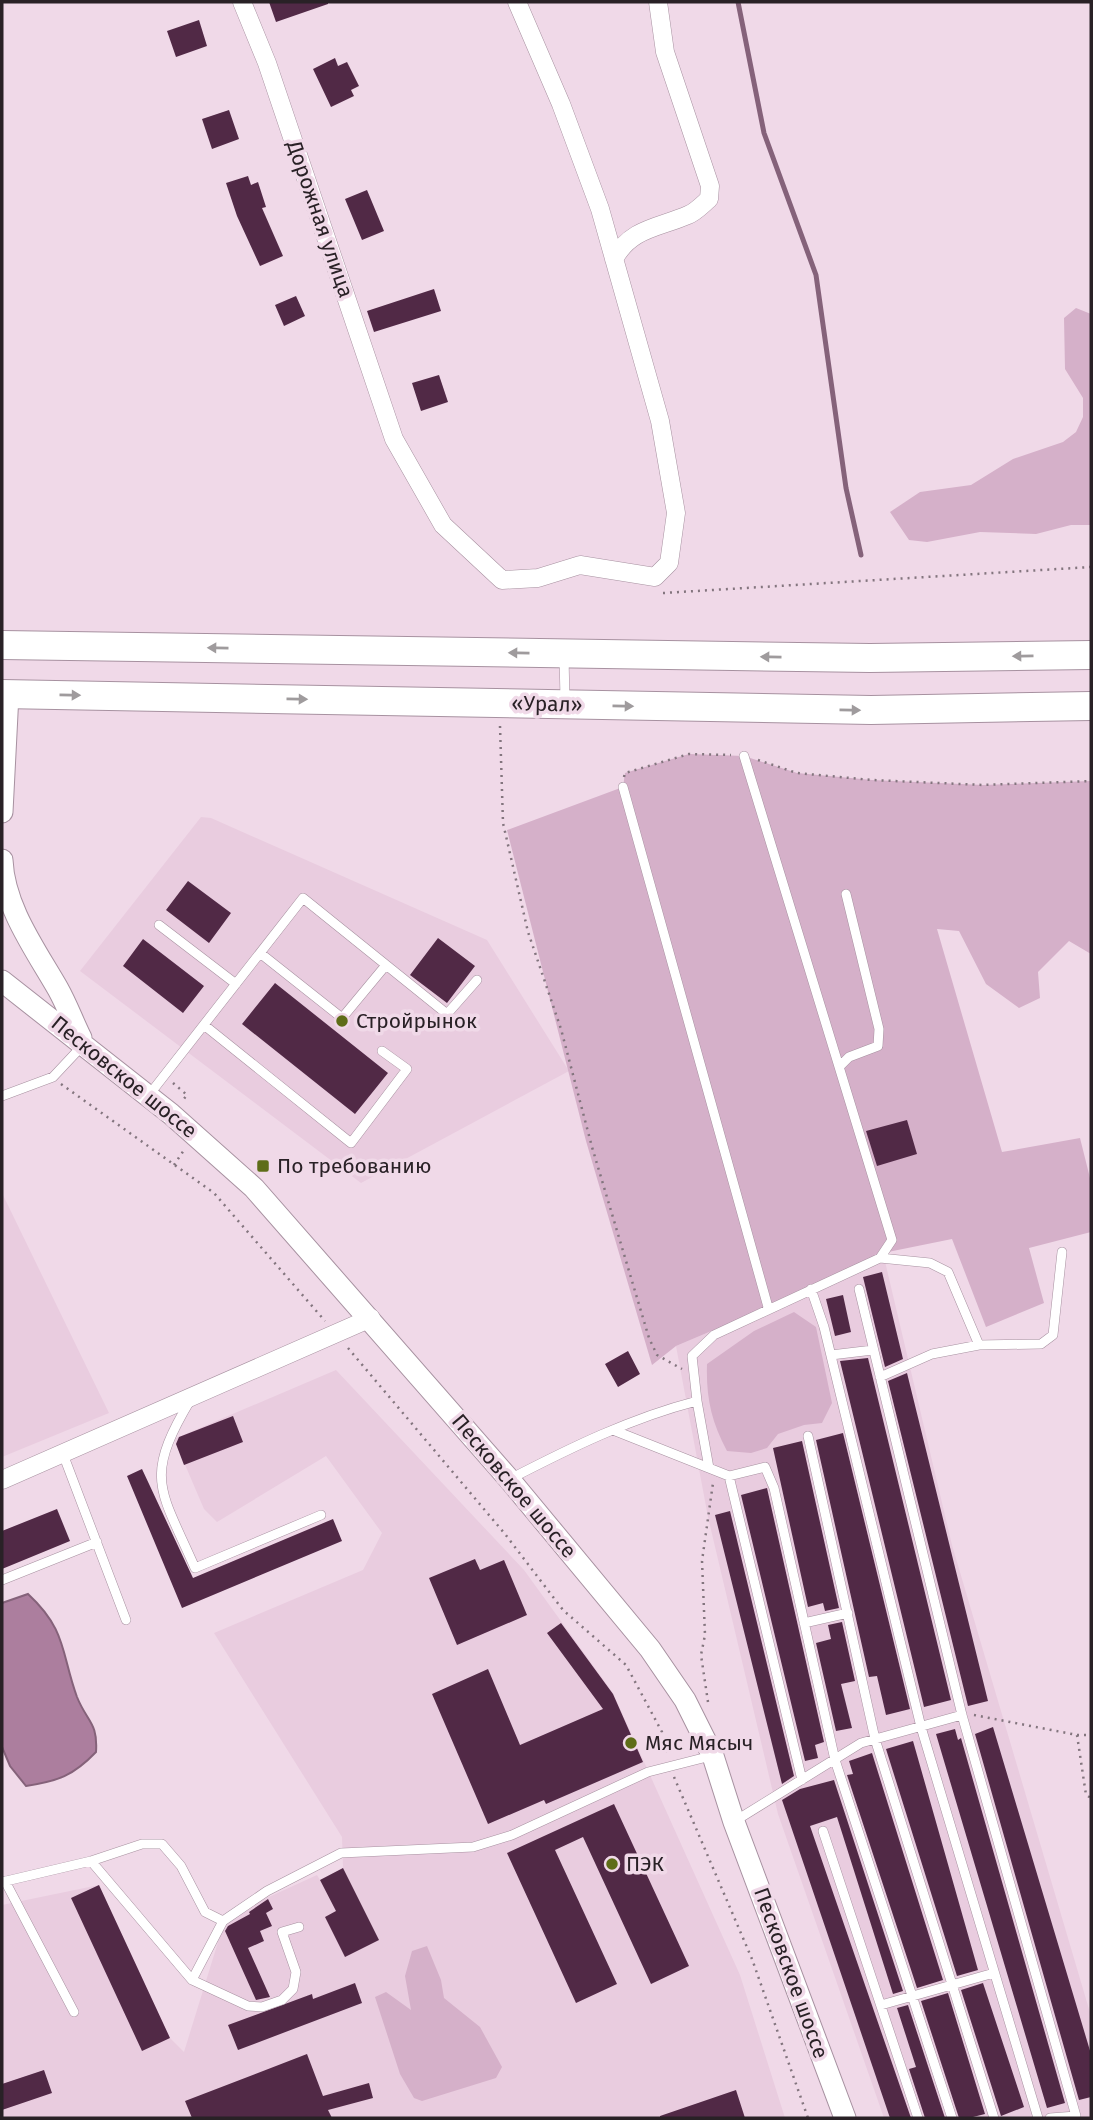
<svg xmlns="http://www.w3.org/2000/svg" width="1093" height="2120" viewBox="0 0 1093 2120" font-family="'Fira Sans',sans-serif">
<style>
.built{fill:#e9ccdf}
.green{fill:#d5b0c9}
.water{fill:#ac7e9e;stroke:#85627a;stroke-width:2}
.lines{fill:none;stroke-linecap:round;stroke-linejoin:round}
.stream{stroke:#85627a;stroke-width:5}
.building{fill:#512946}
.service-casing{stroke:#a791a0;stroke-width:10}
.minor-casing{stroke:#a791a0;stroke-width:19}
.tertiary-casing{stroke:#a791a0;stroke-width:23}
.trunk-casing{stroke:#a791a0;stroke-width:30}
.path{stroke:#83757e;stroke-width:2.5;stroke-dasharray:2 5;stroke-linecap:butt}
.service{stroke:#fff;stroke-width:9}
.minor{stroke:#fff;stroke-width:18}
.tertiary{stroke:#fff;stroke-width:21}
.trunk{stroke:#fff;stroke-width:28}
.oneway{fill:#9f9b9d}
.poi-dot{fill:#5e6d18;stroke:#f0d9e8;stroke-width:2.5}
.labels{text-anchor:middle;dominant-baseline:central;stroke-width:7;stroke-linejoin:round;paint-order:stroke}
.street-label{font-size:21px;fill:#292126;stroke:#f0d9e8}
.poi-label{font-size:21px;fill:#292126;stroke:#f0d9e8;text-anchor:start}
</style>
<rect width="100%" height="100%" fill="#f0d9e8"/>
<path class="built" d="M 201,817 L 211,818 L 487,940 L 569,1071 L 361,1183 L 80,971 Z
M 2,1193 L 109,1413 L 2,1457 Z
M 883,1253 L 952,1545 L 1091,2016 L 1091,2118 L 884,2118 L 778,1814 L 708,1517 L 676,1346 L 811,1289 Z
M 336,1370 L 524,1570 L 613,1693 L 740,1975 L 785,2118 L 2,2118 L 2,1905 L 99,1885 L 170,2038 L 184,2052 L 223,1926 L 247,1907 L 317,1875 L 320,1880 L 343,1868 L 342,1837 L 214,1633 L 363,1570 L 382,1533 L 326,1456 L 217,1522 L 204,1509 L 174,1439 Z"/>
<path class="green" d="M 1076,308 L 1091,314 L 1091,525 L 1071,525 L 1036,534 L 980,532 L 927,542 L 909,540 L 890,512 L 920,492 L 971,485 L 1013,459 L 1063,442 L 1076,432 L 1083,417 L 1083,398 L 1065,369 L 1064,318 Z
M 689,754 L 744,756 L 797,773 L 872,780 L 983,785 L 1091,781 L 1091,954 L 1069,941 L 1038,972 L 1040,998 L 1019,1008 L 986,984 L 959,931 L 937,929 L 1002,1152 L 1080,1138 L 1091,1182 L 1091,1232 L 1029,1248 L 1044,1303 L 986,1327 L 952,1239 L 883,1253 L 811,1289 L 676,1346 L 652,1365 L 586,1141 L 507,830 L 623,787 L 625,773 Z
M 794,1312 L 816,1327 L 832,1403 L 822,1423 L 804,1425 L 778,1434 L 767,1448 L 751,1453 L 727,1451 C 711,1421 706,1397 707,1364 L 754,1331 Z
M 427,1946 L 441,1980 L 444,1998 L 480,2027 L 502,2067 L 496,2078 L 422,2101 L 414,2098 L 400,2074 L 375,1997 L 386,1992 L 411,2010 L 405,1976 L 412,1951 Z"/>
<path class="water" d="M 28,1594 C 67,1630 61,1653 77,1697 C 87,1722 98,1722 96,1752 C 73,1776 58,1781 26,1786 L 10,1766 L 2,1747 L 2,1603 Z"/>
<g class="lines">
<path class="stream" d="M 738,2 L 764,133 L 816,275 L 846,488 L 861,555"/>
</g>
<path class="building" d="M 269,2 L 328,2 L 328,4 L 276,22 Z
M 199,20 L 207,46 L 176,57 L 167,31 Z
M 335,58 L 338,66 L 347,62 L 359,86 L 351,90 L 354,96 L 331,107 L 313,69 Z
M 229,110 L 239,139 L 212,149 L 202,119 Z
M 248,176 L 251,185 L 258,182 L 266,207 L 262,208 L 283,256 L 260,266 L 237,216 L 226,183 Z
M 367,190 L 384,231 L 362,240 L 345,199 Z
M 434,289 L 441,311 L 374,332 L 367,311 Z
M 296,296 L 305,316 L 284,326 L 275,305 Z
M 439,375 L 448,402 L 421,411 L 412,383 Z
M 188,881 L 231,913 L 209,943 L 166,910 Z
M 438,938 L 475,966 L 447,1003 L 410,975 Z
M 143,939 L 204,986 L 183,1013 L 123,966 Z
M 275,983 L 388,1073 L 355,1114 L 242,1024 Z
M 907,1120 L 917,1154 L 877,1166 L 866,1131 Z
M 882,1272 L 903,1359 L 885,1367 L 863,1277 Z
M 843,1295 L 851,1332 L 835,1336 L 826,1299 Z
M 628,1351 L 640,1374 L 618,1387 L 605,1364 Z
M 868,1358 L 951,1700 L 924,1707 L 840,1361 Z
M 907,1373 L 988,1701 L 968,1706 L 888,1381 Z
M 233,1416 L 243,1442 L 184,1465 L 176,1444 L 179,1437 Z
M 843,1433 L 910,1709 L 886,1715 L 877,1676 L 869,1677 L 816,1440 Z
M 802,1441 L 839,1608 L 825,1611 L 823,1603 L 808,1607 L 773,1448 Z
M 142,1469 L 193,1578 L 333,1519 L 342,1541 L 182,1608 L 127,1476 Z
M 767,1488 L 824,1742 L 815,1745 L 818,1758 L 805,1761 L 741,1495 Z
M 57,1509 L 70,1541 L 2,1569 L 2,1531 Z
M 730,1511 L 794,1776 L 782,1784 L 715,1515 Z
M 475,1559 L 480,1570 L 504,1560 L 527,1615 L 457,1645 L 429,1578 Z
M 842,1622 L 855,1681 L 841,1684 L 852,1728 L 836,1731 L 816,1643 L 831,1639 L 828,1625 Z
M 561,1623 L 613,1694 L 643,1762 L 546,1804 L 544,1800 L 488,1824 L 432,1694 L 488,1669 L 520,1745 L 603,1709 L 547,1633 Z
M 993,1727 L 1091,2054 L 1091,2097 L 1079,2100 L 975,1734 Z
M 955,1729 L 958,1740 L 961,1738 L 1065,2103 L 1047,2108 L 936,1734 Z
M 913,1741 L 978,1970 L 957,1976 L 886,1749 Z
M 872,1753 L 943,1980 L 917,1988 L 847,1775 L 853,1774 L 849,1761 Z
M 834,1780 L 903,1991 L 893,1994 L 837,1817 L 810,1826 L 911,2118 L 890,2118 L 782,1800 L 800,1789 Z
M 614,1804 L 689,1966 L 651,1984 L 583,1837 L 555,1850 L 617,1984 L 576,2003 L 507,1853 Z
M 343,1868 L 379,1940 L 345,1957 L 325,1917 L 336,1911 L 320,1880 Z
M 99,1885 L 170,2038 L 142,2051 L 71,1898 Z
M 268,1899 L 273,1909 L 266,1913 L 272,1926 L 260,1931 L 264,1941 L 248,1948 L 270,1997 L 256,2000 L 225,1931 L 228,1926 L 250,1914 L 249,1912 Z
M 355,1983 L 362,2003 L 238,2050 L 228,2025 L 312,1994 L 313,1999 Z
M 983,1983 L 1024,2107 L 1001,2116 L 961,1990 Z
M 948,1993 L 985,2114 L 969,2118 L 959,2118 L 921,2001 Z
M 908,2005 L 945,2118 L 925,2118 L 909,2069 L 916,2067 L 897,2008 Z
M 307,2054 L 323,2096 L 369,2083 L 373,2098 L 328,2110 L 332,2118 L 192,2118 L 185,2101 Z
M 44,2070 L 52,2093 L 2,2110 L 2,2084 Z
M 736,2090 L 745,2118 L 660,2118 L 660,2116 Z"/>
<g class="lines">
<defs>
<path id="service" d="M 564,657 L 565,699
M 744,756 L 892,1240 L 880,1258
M 623,787 L 768,1307
M 159,925 L 236,984
M 260,953 L 342,1018 L 386,965
M 204,1025 L 351,1143 L 407,1069 L 382,1051
M 841,1065 L 849,1057 L 878,1046 L 879,1029 L 846,894
M 149,1095 L 303,898 L 447,1014 L 477,980
M 2,1096 L 53,1077 L 83,1045
M 811,1289 L 824,1327 L 921,1727 L 1038,2118
M 859,1289 L 962,1715 L 1076,2116 L 1050,2118
M 831,1355 L 873,1350
M 880,1377 L 932,1354 L 979,1345
M 191,1399 C 143,1479 160,1488 195,1568 L 321,1515
M 697,1401 L 709,1468
M 613,1430 L 729,1476 L 765,1467 L 774,1488 L 835,1760 L 952,2118
M 808,1436 L 875,1739 L 994,2118
M 63,1454 L 126,1620
M 729,1476 L 802,1780
M 510,1479 C 570,1448 631,1418 697,1401 L 692,1356 L 714,1335 L 880,1258 L 930,1263 L 948,1272 L 979,1345 L 1041,1344 L 1053,1335 L 1062,1252
M 2,1580 L 97,1542
M 804,1623 L 848,1613
M 735,1821 L 861,1743 L 962,1715
M 823,1831 L 918,2118
M 91,1861 L 192,1980 L 248,2006 L 262,2007 L 282,2000 L 293,1989 L 296,1972 L 282,1932 L 299,1927
M 5,1881 L 74,2012
M 2,1882 L 91,1861 L 142,1844 L 162,1844 L 181,1866 L 205,1912 L 223,1921
M 192,1980 L 223,1921 L 267,1891 L 341,1853 L 473,1847 L 512,1835 L 648,1772 L 711,1756
M 881,2005 L 994,1973"/>
<path id="minor" d="M 242,2 L 267,63 L 394,439 L 443,525 L 502,580 L 538,578 L 580,565 L 655,577 L 669,563 L 676,513 L 660,421 L 600,209 L 561,104 L 517,2
M 614,259 C 631,228 658,228 688,215 C 696,212 703,204 709,199 L 710,186 L 665,52 L 658,2
M 2,1480 L 371,1318"/>
<path id="tertiary" d="M 2,812 L 8,694
M 2,860 C 4,907 35,949 58,989 C 67,1005 73,1022 81,1038
M 2,981 L 171,1114 L 254,1188 L 509,1479 L 650,1649 L 685,1700 L 713,1756 L 734,1822 L 845,2118"/>
<path id="trunk" d="M 2,645 L 870,658 L 1091,655
M 2,694 L 871,710 L 1091,706"/>
</defs>
<use href="#service" class="service-casing"/>
<use href="#minor" class="minor-casing"/>
<use href="#tertiary" class="tertiary-casing"/>
<use href="#trunk" class="trunk-casing"/>
<path class="path" d="M 663,593 L 1091,567
M 500,726 L 503,823 L 528,932 L 561,1029 L 592,1147 L 649,1338 L 657,1355 L 682,1369
M 758,760 L 797,773 L 872,780 L 983,785 L 1091,781
M 624,777 L 625,773 L 689,754 L 731,755
M 173,1083 L 187,1095 L 183,1100
M 61,1084 L 214,1193 L 325,1321
M 174,1165 L 184,1150
M 348,1348 L 505,1534 L 563,1610 L 626,1665 L 662,1732 L 667,1754
M 708,1702 L 701,1655 L 705,1635 L 702,1561 L 713,1483
M 974,1715 L 1077,1735 L 1086,1795 L 1091,1798
M 1077,1735 L 1091,1735
M 674,1777 L 752,1959 L 808,2118"/>
<use href="#service" class="service"/>
<use href="#minor" class="minor"/>
<use href="#tertiary" class="tertiary"/>
<use href="#trunk" class="trunk"/>
</g>
<defs><path id="oneway-solid" d="M-6-.8H1V-3.2L6.5 0L1 3.2V.8H-6Z" transform="scale(1.75)"/></defs>
<g class="oneway">
<use href="#oneway-solid" transform="translate(218 648) rotate(-179)"/>
<use href="#oneway-solid" transform="translate(519 653) rotate(-179)"/>
<use href="#oneway-solid" transform="translate(1023 656) rotate(179)"/>
<use href="#oneway-solid" transform="translate(771 657) rotate(-179)"/>
<use href="#oneway-solid" transform="translate(70 695) rotate(1)"/>
<use href="#oneway-solid" transform="translate(297 699) rotate(1)"/>
<use href="#oneway-solid" transform="translate(623 706) rotate(1)"/>
<use href="#oneway-solid" transform="translate(850 710) rotate(1)"/>
</g>
<g class="poi-dot">
<circle cx="342" cy="1021" r="7"/>
<rect x="256" y="1159" width="14" height="14" rx="3.5"/>
<circle cx="631" cy="1743" r="7"/>
<circle cx="612" cy="1864" r="7"/>
</g>
<g class="labels">
<g class="street-label">
<text transform="translate(320 219) rotate(71)">Дорожная улица</text>
<text transform="translate(547 704) rotate(1)">«Урал»</text>
<text transform="translate(124 1077) rotate(39)">Песковское шоссе</text>
<text transform="translate(514 1486) rotate(50)">Песковское шоссе</text>
<text transform="translate(791 1973) rotate(70)">Песковское шоссе</text>
</g>
<g class="poi-label">
<text x="356" y="1021">Стройрынок</text>
<text x="277" y="1166">По требованию</text>
<text x="645" y="1743">Мяс Мясыч</text>
<text x="626" y="1864">ПЭК</text>
</g>
</g>
<rect width="1093" height="2120" fill="none" stroke="#292126" stroke-width="7"/>
</svg>
